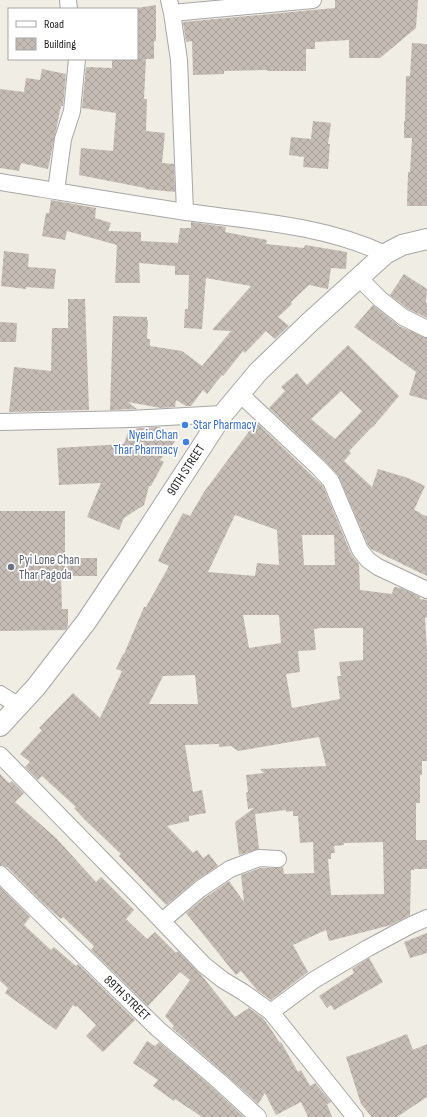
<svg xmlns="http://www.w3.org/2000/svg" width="427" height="1117" viewBox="0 0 427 1117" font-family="'Sofia Sans Condensed',sans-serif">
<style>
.building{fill:url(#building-cross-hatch);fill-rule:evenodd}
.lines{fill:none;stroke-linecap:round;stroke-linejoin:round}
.minor-casing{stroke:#a6a6a6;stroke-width:18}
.tertiary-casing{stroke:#a6a6a6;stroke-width:22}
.minor{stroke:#fff;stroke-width:16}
.tertiary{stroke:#fff;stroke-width:20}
.shop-dot{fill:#3f7fe0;stroke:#fff;stroke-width:1.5}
.worship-dot{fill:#6b7280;stroke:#fff;stroke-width:1.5}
.labels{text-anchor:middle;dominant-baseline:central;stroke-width:3.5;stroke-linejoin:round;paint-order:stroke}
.shop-label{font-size:13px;fill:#366cbe;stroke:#fff;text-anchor:start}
.street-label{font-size:13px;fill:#1f1f1f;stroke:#fff}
.worship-label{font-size:13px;fill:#5b616d;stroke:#fff;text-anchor:start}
</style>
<defs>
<pattern id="building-cross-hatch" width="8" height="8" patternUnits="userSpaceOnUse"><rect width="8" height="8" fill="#c5bcb5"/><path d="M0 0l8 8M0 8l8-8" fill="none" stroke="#a9a19b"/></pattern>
</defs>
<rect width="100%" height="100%" fill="#f0ede5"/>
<path class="building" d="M 335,0 L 418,0 L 416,28 L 380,58 L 349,58 L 349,40 L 315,42 L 315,49 L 306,49 L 306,71 L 267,71 L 267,70 L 224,71 L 224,74 L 193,75 L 192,41 L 186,42 L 183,22 L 335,8 Z
M 156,5 L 156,41 L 154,41 L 154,59 L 146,59 L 144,99 L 147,99 L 146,131 L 165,133 L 162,163 L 174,164 L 175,192 L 145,189 L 145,188 L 79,175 L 81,148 L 113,151 L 116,113 L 82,108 L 86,67 L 112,68 L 112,59 L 137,59 L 137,8 Z
M 412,43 L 427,44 L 427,206 L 407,206 L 408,172 L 410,172 L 412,138 L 404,138 L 404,121 L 405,121 L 406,76 L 410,76 Z
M 42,69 L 66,74 L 63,106 L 61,106 L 48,169 L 21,163 L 19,171 L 0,168 L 0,89 L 24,92 L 26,78 L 40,80 Z
M 313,121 L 331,123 L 328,144 L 330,144 L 328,169 L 303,167 L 304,157 L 289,155 L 291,137 L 311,139 Z
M 51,200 L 96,208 L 95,218 L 111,223 L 108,231 L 141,232 L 141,241 L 178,243 L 180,228 L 191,228 L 191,222 L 226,227 L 225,232 L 267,240 L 266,244 L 304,248 L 305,245 L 347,252 L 346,269 L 331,268 L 328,289 L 309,285 L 291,302 L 292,304 L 278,317 L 289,326 L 275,339 L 266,331 L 245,353 L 243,351 L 223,376 L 222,375 L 207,394 L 203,390 L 191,406 L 186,406 L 176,400 L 175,407 L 161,408 L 128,402 L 137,409 L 110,410 L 113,316 L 147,317 L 147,320 L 148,320 L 147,339 L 150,339 L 150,346 L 182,351 L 202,366 L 231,331 L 212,330 L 251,286 L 206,278 L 202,329 L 184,328 L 185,309 L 188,309 L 189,275 L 175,275 L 175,266 L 139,263 L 140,283 L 115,283 L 117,245 L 67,231 L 65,240 L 42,236 L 46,213 L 49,213 Z
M 4,251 L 29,254 L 28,267 L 56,269 L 54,289 L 26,287 L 26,289 L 1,286 Z
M 404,274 L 427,289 L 426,302 L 427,303 L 427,318 L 408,309 L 390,295 Z
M 68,299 L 85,299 L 89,410 L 9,412 L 14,367 L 51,371 L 52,328 L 68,328 Z
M 373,305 L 399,326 L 427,338 L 427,400 L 409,395 L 416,372 L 354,327 Z
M 0,322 L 17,323 L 16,342 L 0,342 Z
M 348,345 L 399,396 L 373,427 L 372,427 L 349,451 L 351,453 L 344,461 L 372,487 L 378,469 L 408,478 L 425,486 L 414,510 L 421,513 L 420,514 L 427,516 L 427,576 L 371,549 L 368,545 L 338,475 L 324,460 L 269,408 L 285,391 L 281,387 L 297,373 L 307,385 ZM 341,391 L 362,411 L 335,439 L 311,419 Z
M 256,422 L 323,486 L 351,554 L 359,564 L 360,590 L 392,594 L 394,587 L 401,588 L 420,597 L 420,599 L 427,600 L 427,618 L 425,617 L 427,650 L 427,761 L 422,761 L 422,775 L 420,775 L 420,803 L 416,803 L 416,840 L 427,840 L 427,869 L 414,869 L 414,870 L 411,870 L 410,915 L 391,925 L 329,941 L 326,930 L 293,945 L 308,972 L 271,1000 L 257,990 L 241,971 L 236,975 L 186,913 L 206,897 L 229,881 L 244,902 L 241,875 L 260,868 L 278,868 L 283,867 L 284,874 L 314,873 L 313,842 L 300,843 L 298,816 L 293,816 L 293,811 L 286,812 L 286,810 L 255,814 L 259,849 L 239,855 L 235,822 L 254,808 L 248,809 L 246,793 L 248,792 L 246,775 L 264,773 L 260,769 L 326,766 L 319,737 L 238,751 L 231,746 L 219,747 L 219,744 L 185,745 L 193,792 L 202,790 L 206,813 L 189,816 L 189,821 L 167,826 L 193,853 L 197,850 L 203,858 L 209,854 L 218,866 L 194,882 L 166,905 L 119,856 L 121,854 L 85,820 L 74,808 L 76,807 L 42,776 L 38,780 L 25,767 L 30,762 L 20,754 L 42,730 L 39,728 L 73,693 L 100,718 L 122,671 L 116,669 L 123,654 L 124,654 L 144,607 L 146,607 L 169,566 L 158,561 L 163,550 L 183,513 L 190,516 L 204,492 ZM 235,515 L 277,530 L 279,565 L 257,563 L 255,576 L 208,572 ZM 302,535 L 334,535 L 335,565 L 304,565 ZM 243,615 L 279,615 L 281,643 L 249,648 ZM 321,628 L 363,628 L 363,660 L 339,662 L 341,676 L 337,676 L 340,699 L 292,708 L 286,674 L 300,672 L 298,651 L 316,650 L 314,629 ZM 195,675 L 198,704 L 149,704 L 163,676 ZM 383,842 L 384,894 L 331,895 L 328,859 L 331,859 L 331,853 L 335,853 L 334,846 L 344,845 L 344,843 Z
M 159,427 L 176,440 L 160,460 L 164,462 L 151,486 L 149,486 L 144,505 L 124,518 L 119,530 L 87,517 L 101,483 L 59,485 L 57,448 L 124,444 L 129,429 Z
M 0,511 L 65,511 L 65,570 L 70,558 L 97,558 L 97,576 L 61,576 L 62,609 L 68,609 L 68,626 L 66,630 L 0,631 Z
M 0,774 L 9,783 L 12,781 L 24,793 L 15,802 L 56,838 L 96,882 L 101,877 L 134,910 L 126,919 L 147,939 L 155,932 L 176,953 L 178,951 L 202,976 L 235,1017 L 249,1008 L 264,1019 L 280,1043 L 281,1042 L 298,1072 L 301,1070 L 310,1086 L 315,1083 L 331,1102 L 327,1104 L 332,1117 L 308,1117 L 301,1102 L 276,1115 L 265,1093 L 258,1104 L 225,1074 L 172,1028 L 174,1026 L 165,1016 L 190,980 L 180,972 L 148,1006 L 91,950 L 94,946 L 63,917 L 61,919 L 43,903 L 7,867 L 0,865 Z
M 0,887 L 30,917 L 24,925 L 51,950 L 54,947 L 76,966 L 78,964 L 135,1020 L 103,1052 L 86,1036 L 96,1025 L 77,1006 L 76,1007 L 73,1005 L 56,1030 L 5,993 L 8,988 L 0,981 Z
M 427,933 L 427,953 L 410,958 L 404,942 Z
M 369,958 L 383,982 L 334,1010 L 331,1005 L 327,1008 L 319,996 L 354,973 L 352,969 Z
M 407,1034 L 413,1050 L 427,1044 L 427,1097 L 397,1117 L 372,1117 L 361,1104 L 346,1057 L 367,1050 Z
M 147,1041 L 155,1046 L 159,1042 L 213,1088 L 244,1117 L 202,1117 L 175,1099 L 174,1101 L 153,1086 L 158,1080 L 133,1063 Z"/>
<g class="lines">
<defs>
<path id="minor" d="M 68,0 L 69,9
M 169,0 L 172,13 L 179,60 L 185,212
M 172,13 L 313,0
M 0,182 C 62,192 124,203 186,212 C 253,221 323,225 385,254
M 56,191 L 63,139 L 72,111 L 77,59
M 359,278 L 380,299 L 403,317 L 427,329
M 240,394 L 318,467 L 331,481 L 360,550 L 368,560 L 378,567 L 427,590
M 0,422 L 130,419 L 223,414
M 0,694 L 19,706
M 0,755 L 137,895 L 204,965 L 223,980 L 243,992 L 271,1012 L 355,1117
M 0,874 L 158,1029 L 219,1081 L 258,1117
M 162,921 L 200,889 L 230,869 L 259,858 L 278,859
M 271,1012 L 314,980 L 368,948 L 411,925 L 427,918"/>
<path id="tertiary" d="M 0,726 L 36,687 L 86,622 L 133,552 L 223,414 L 258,372 L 310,322 L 385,254 L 402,245 L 427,239"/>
</defs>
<use href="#minor" class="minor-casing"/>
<use href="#tertiary" class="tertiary-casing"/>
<use href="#minor" class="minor"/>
<use href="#tertiary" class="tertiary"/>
</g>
<g class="shop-dot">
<circle cx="185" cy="425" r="4"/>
<circle cx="186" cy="442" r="4"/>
</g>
<circle class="worship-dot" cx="11" cy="567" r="4"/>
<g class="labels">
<g class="shop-label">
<text x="193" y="425">Star Pharmacy</text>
<text x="178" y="435" text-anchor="end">Nyein Chan<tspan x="178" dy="15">Thar Pharmacy</tspan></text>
</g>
<g class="street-label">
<text transform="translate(186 470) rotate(-57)">90TH STREET</text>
<text transform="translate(127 998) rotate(44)">89TH STREET</text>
</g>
<g class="worship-label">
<text x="19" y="560">Pyi Lone Chan<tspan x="19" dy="15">Thar Pagoda</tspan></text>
</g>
</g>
<rect x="8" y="8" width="130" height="52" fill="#ffffff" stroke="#a5a5a5"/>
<rect x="16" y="21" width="20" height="6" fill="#ffffff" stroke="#a5a5a5"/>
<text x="44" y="28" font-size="12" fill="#1f1f1f">Road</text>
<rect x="16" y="38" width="20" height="12" fill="url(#building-cross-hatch)" stroke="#a5a5a5"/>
<text x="44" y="48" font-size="12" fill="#1f1f1f">Building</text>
</svg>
